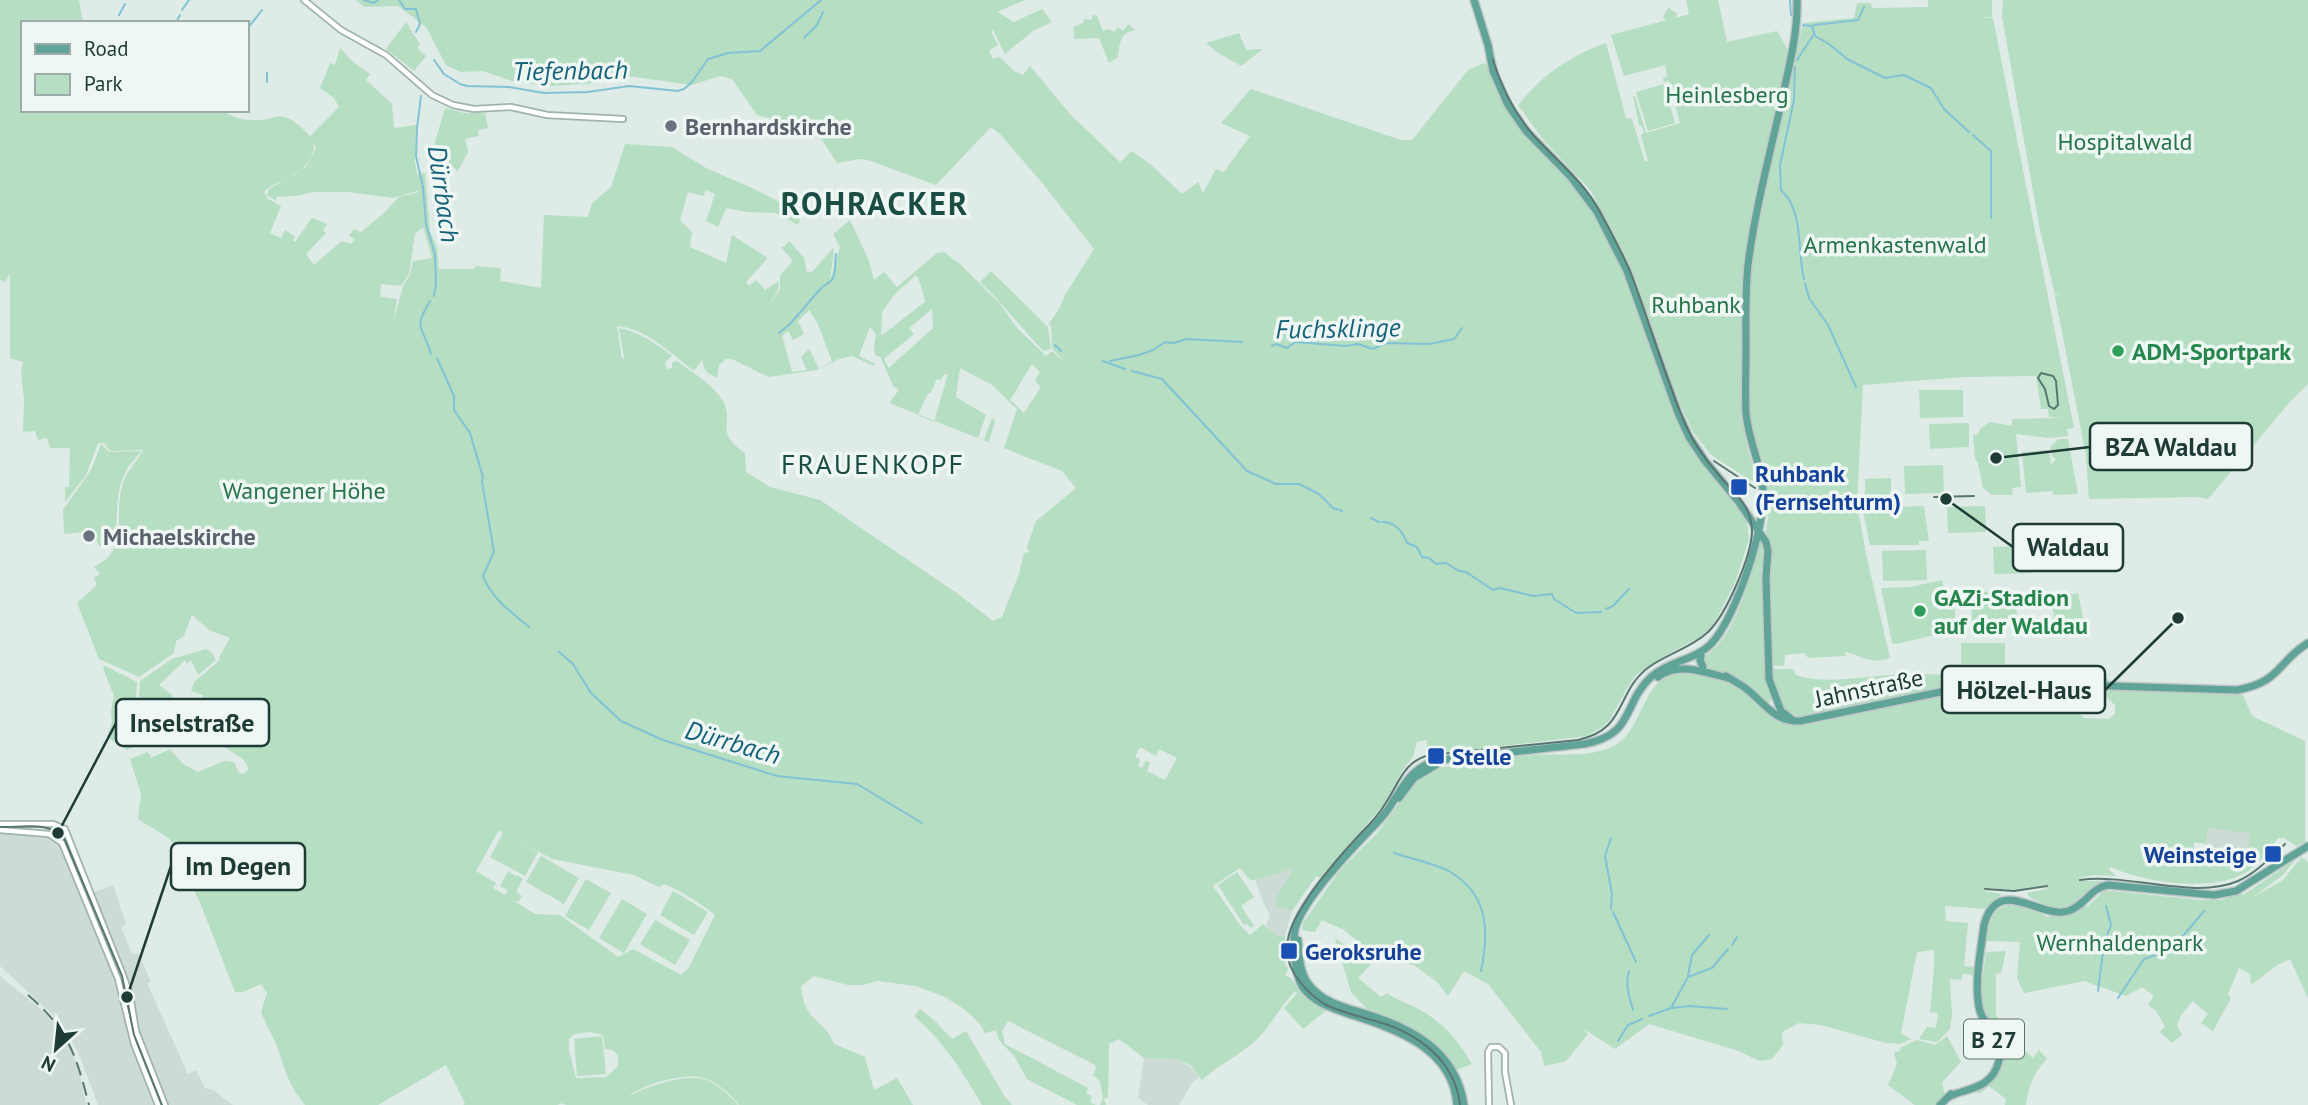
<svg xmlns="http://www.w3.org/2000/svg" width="2308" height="1105" viewBox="0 0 2308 1105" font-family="'PT Sans',sans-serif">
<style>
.built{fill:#ccdbd5}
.green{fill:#b5dec3;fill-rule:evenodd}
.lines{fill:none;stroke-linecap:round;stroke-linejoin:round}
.stream{stroke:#82c2d4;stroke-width:2}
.minor-casing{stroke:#a1b3ae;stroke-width:8}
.major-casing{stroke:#c0c8c7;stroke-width:10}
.minor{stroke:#fff;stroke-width:4.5}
.major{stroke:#60a397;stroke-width:7}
.tram{stroke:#597771;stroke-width:2}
.rail{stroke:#597771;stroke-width:2;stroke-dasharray:14 7;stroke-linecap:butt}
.worship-dot{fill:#6b7280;stroke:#eff7f4;stroke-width:2.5}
.leisure-dot{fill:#2e9e5b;stroke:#eff7f4;stroke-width:2.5}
.transit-dot{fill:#1a4fb4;stroke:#eff7f4;stroke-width:2.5}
.labels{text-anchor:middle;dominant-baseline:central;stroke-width:7;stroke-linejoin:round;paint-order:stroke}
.shield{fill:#eff7f4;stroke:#5d736f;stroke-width:2}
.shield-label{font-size:23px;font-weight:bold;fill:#1f3b36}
.park-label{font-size:24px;fill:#27744a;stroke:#eff7f4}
.worship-label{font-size:24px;font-weight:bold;fill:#5b616d;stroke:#eff7f4;text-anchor:start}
.leisure-label{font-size:24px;font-weight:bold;fill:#27864d;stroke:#eff7f4;text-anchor:start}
.transit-label{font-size:24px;font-weight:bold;fill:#164399;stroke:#eff7f4;text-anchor:start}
.street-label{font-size:24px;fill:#1f3b36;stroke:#eff7f4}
.water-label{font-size:26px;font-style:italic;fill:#16627a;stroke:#eff7f4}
.quarter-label{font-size:28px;letter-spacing:2px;fill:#1a4e45;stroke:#eff7f4}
.district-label{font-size:32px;font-weight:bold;letter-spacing:2px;fill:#1a4e45;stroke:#eff7f4}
.leader{fill:none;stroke:#1f3b36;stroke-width:2.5}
.callout-dot{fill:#1f3b36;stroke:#eff7f4;stroke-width:2.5}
.callout{fill:#eff7f4;stroke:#1f3b36;stroke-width:2.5}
.callout-label{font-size:26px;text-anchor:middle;font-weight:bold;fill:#1f3b36}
</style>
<rect width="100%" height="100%" fill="#deebe6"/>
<path class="built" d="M 2208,828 L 2250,832 L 2247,859 L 2205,854 Z
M 0,831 L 52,837 L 61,844 L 69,863 L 79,859 L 92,893 L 113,885 L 126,924 L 121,927 L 132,954 L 138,953 L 151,982 L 147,983 L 188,1074 L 196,1070 L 205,1088 L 213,1090 L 233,1105 L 98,1105 L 78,1052 L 64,1028 L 53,1015 L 0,966 Z
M 1299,866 L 1317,875 L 1292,911 L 1285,936 L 1277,936 L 1266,926 L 1270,915 L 1263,902 L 1255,880 Z
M 0,976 L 48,1015 L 60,1030 L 71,1048 L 79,1071 L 86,1105 L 0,1105 Z
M 1144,1058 L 1177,1059 L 1189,1066 L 1199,1077 L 1192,1083 L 1179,1105 L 1148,1105 L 1138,1098 Z"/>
<path class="green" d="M 0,0 L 79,0 L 83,23 L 23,23 L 23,110 L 221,110 C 234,119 247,121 263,120 C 270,119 277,115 284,117 C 294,119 313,135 314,146 C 314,152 309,162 305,166 C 295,179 275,180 264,192 L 268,199 L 281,206 L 270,233 L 281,238 L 285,230 L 295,237 L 293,240 L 295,242 L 312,218 L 327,224 L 323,230 L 326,233 L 306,254 L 314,265 L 342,241 L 351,244 L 355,239 L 349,236 L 354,229 L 361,232 L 383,214 L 399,197 L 419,192 L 417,191 L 393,198 L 348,192 L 313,192 L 296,196 L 276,197 L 276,201 L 267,195 L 269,189 L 306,167 L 316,148 L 310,136 L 339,107 L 334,98 L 320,88 L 330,63 L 335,65 L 340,48 L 353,62 L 370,74 L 366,80 L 392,104 L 394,128 L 416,125 L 415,162 L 417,174 L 425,173 L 430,231 L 437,248 L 439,269 L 474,269 L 475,266 L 501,268 L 500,281 L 541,288 L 544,215 L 588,217 L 592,203 L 611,187 L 625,144 L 672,147 L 706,168 L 752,188 L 802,213 L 798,225 L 776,213 L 748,212 L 726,208 L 718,227 L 706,221 L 715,194 L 706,190 L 703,196 L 688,192 L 680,220 L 692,232 L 690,247 L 726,263 L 732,235 L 768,258 L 746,282 L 749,286 L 756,280 L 765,290 L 779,281 L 778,290 L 766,311 L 780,289 L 780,275 L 793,261 L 781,247 L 785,246 L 789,241 L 804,258 L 807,273 L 813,271 L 833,248 L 834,252 L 830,280 L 840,247 L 833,234 L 850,220 L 869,261 L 874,280 L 884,272 L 897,287 L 937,253 L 944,252 L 961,265 L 999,303 L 1018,329 L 1046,356 L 1052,351 L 1066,364 L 1052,348 L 1051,326 L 1049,323 L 1058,311 L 1065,295 L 1094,249 L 1043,184 L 1000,134 L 991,127 L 936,185 L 868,160 L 860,159 L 837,163 L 822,140 L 790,123 L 757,115 L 732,79 L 721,76 L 691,85 L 628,76 L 596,83 L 550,86 L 515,82 L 483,71 L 461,72 L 446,65 L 426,27 L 398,6 L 365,7 L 355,0 L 1025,0 L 997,12 L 1014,22 L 1042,9 L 1052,22 L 1033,31 L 1005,54 L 993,30 L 991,31 L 998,45 L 989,51 L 993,59 L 1000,57 L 1014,71 L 1023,75 L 1030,66 L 1070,114 L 1120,162 L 1132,151 L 1150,164 L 1182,194 L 1198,182 L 1203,193 L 1216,169 L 1224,172 L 1250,136 L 1221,123 L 1251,89 L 1401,140 L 1412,140 L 1468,70 L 1484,63 L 1487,65 L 1509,113 L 1526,136 L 1565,174 L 1584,197 L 1623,270 L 1686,439 L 1738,509 L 1746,520 L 1748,529 L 1749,539 L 1735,583 L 1712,627 L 1698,638 L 1661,658 L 1636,675 L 1626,690 L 1610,720 L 1601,728 L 1587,736 L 1427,755 L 1427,740 L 1417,742 L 1413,757 L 1404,768 L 1384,804 L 1321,878 L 1316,876 L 1292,911 L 1280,907 L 1279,909 L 1276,908 L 1276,898 L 1294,868 L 1255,880 L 1250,880 L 1240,868 L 1213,886 L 1240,925 L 1250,935 L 1263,924 L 1277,936 L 1285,936 L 1285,964 L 1288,969 L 1285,975 L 1291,978 L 1299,990 L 1297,993 L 1295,991 C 1280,1007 1270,1028 1254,1042 C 1238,1056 1218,1065 1202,1080 L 1190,1065 L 1177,1059 L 1144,1058 L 1119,1039 L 1109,1044 L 1108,1097 L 1104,1099 L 1106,1105 L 1100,1105 L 1103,1099 L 1100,1081 L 1093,1075 L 1097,1066 L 1008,1021 L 1002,1031 L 1005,1044 L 1088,1088 L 1086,1093 L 1092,1096 L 1090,1102 L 1096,1105 L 1077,1105 L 1027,1079 L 1014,1056 L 999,1040 L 996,1030 L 985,1033 L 979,1023 L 964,1009 L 945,997 L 916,986 L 877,981 L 863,985 L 848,985 L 814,976 L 801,986 C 803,1022 826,1020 834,1044 L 865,1057 L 874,1090 L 897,1078 L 913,1105 L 739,1105 C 731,1094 717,1082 704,1078 C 686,1072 642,1084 629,1096 C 646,1087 682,1074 703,1079 C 715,1082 730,1095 738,1105 L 567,1105 L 560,1103 L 558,1105 L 463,1105 L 465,1103 L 446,1065 L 378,1105 L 305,1105 C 290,1088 285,1070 278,1049 C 273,1036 266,1025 261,1012 L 267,993 L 261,984 L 243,992 L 235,992 L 201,905 L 170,839 L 138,819 L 141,794 L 130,759 L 148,752 L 151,758 L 170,749 L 183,764 L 198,772 L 224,761 L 234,762 L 239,773 L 244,774 L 249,769 L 244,760 L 213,739 L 200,709 L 203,695 L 191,691 L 194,682 L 219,661 L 220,656 L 230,638 L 209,630 L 192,615 L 184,636 L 176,641 L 174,653 L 139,677 L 99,659 L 77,603 L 97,585 L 94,578 L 100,574 L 94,567 C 132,548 112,517 123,483 C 127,470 137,462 143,450 L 110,451 L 104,443 L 98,443 L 86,475 L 65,502 L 65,487 L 69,487 L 70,448 L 50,448 L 47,438 L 38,440 L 35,431 L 23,432 L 24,400 L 21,373 L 23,362 L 10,358 L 10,273 L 5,282 L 0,280 ZM 423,227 L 432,258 L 413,261 L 410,275 L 403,286 L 394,321 L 397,299 L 380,297 L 381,284 L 401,286 L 409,274 L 415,234 ZM 916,275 C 922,283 921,293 926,301 L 881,336 L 882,312 L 894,295 ZM 932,309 L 933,328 L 889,368 L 884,359 L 914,334 L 909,328 ZM 809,310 L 817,322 L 832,361 L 819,369 L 809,349 L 801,357 L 807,370 L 792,372 L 782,336 L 788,331 L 793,340 L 804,334 L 798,321 ZM 617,326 C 648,329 670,353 694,371 L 703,359 C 702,370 708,374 717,378 L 719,365 L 726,359 L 732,359 L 768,377 L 817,370 L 839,359 L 852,356 L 874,366 L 875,364 L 859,356 L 870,327 L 876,334 L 874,346 L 875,355 L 879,357 L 880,356 L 893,386 L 899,390 L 889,403 L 1062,471 L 1076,488 L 1036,521 L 1027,547 L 1029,552 L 1024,553 L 1019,574 L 1002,617 L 993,621 L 958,594 L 820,500 L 770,487 L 746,472 L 745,453 C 713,432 735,422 723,401 C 713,384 693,373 677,361 L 672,362 L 672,368 L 667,369 L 665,362 L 672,356 C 656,343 639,332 619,328 L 624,358 L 622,359 ZM 1032,364 L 1040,372 L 1035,381 L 1041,387 L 1024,413 L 1010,400 ZM 960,368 L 992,385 L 1017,409 L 1004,448 L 989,442 L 995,421 L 992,418 L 984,440 L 978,438 L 986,415 L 956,397 ZM 944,374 L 948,374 L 934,422 L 918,415 L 928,393 L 930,394 L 937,379 L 941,380 ZM 1140,747 L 1156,756 L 1159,749 L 1177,758 L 1165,780 L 1147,771 L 1150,763 L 1146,760 L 1142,768 L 1138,766 L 1140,759 L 1135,757 ZM 499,830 L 503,833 L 490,857 L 525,876 L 538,852 L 512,837 L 552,859 L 634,875 L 659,887 L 664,884 C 682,891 700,903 715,915 L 688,969 L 681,975 L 633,949 L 618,957 L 560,915 L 535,914 L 512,900 L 518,902 L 522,896 L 516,892 L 523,879 L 517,875 L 515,876 L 508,871 L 500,886 L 508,890 L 505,895 L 493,888 L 496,883 L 476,871 ZM 589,1032 L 603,1035 L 605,1049 L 612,1050 L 618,1055 L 618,1066 L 606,1077 L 576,1078 L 569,1050 L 569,1039 L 575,1034 Z
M 1686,0 L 1718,0 L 1727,42 L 1777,31 L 1788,50 L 1746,250 L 1743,409 L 1747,446 L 1757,480 L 1755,483 L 1711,455 L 1694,433 L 1683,411 L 1631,269 L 1591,191 L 1542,138 L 1518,105 C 1544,74 1568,57 1606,43 L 1626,118 L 1632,119 L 1645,162 L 1648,161 L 1641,135 L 1644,133 L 1641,125 L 1639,125 L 1633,96 L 1635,96 L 1646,133 L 1680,123 L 1669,81 L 1664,82 L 1663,78 L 1667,76 L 1665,65 L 1624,76 L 1611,35 L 1667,20 L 1663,17 L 1668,8 L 1677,13 L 1676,18 L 1689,14 Z
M 1928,0 L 1992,0 L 1992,17 L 1981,18 L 1993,18 L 2074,428 L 2067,429 L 2068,436 L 2048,438 L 2016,434 L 2021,487 L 2012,488 L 2013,495 L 1992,495 L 1983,488 L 1978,463 L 1975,459 L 1973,435 L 1977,435 L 1981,428 L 1990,422 L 2012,426 L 2012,419 L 2064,418 L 2049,417 L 2048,409 L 2041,409 L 2036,376 L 1964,377 L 1863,385 L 1857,504 L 1866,554 L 1890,658 C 1871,665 1863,656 1845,652 L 1846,656 L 1808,658 L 1805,653 L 1785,655 L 1784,666 L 1770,665 L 1768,570 L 1772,552 L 1766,531 L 1770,503 L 1763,463 L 1749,417 L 1751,268 L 1763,201 L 1803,23 L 1854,18 L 1857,3 L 1871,3 L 1872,8 L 1928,7 Z
M 2003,0 L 2308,0 L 2308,384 L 2290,402 L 2208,499 L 2196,497 L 2089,499 L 2086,456 L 2055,296 L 2062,294 L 2055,295 L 2040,230 L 2002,17 Z
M 1093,15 L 1097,16 L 1103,31 L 1109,29 L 1114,32 L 1118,27 L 1123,31 L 1128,24 L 1134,29 L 1134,31 C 1119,32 1120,45 1118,57 L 1109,63 L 1099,38 L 1074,39 L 1073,27 L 1083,23 L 1084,19 L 1091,20 Z
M 406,22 L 420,44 L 417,48 L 426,56 L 414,71 L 386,49 Z
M 1239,33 L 1246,50 L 1263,49 L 1241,66 L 1217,52 L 1206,43 Z
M 1664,84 L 1675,123 L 1648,131 L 1636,92 Z
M 445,108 L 464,113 L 485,113 L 488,128 L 478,130 L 479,136 L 465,139 L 468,152 L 458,171 L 433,149 Z
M 991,271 L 1048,327 L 1051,349 L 1044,351 C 1021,329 1003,303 980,282 Z
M 1919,390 L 1963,390 L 1963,417 L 1920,418 Z
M 1969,423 L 1969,447 L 1930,449 L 1929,424 Z
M 2059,439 L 2068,439 L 2078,494 L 2053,495 L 2053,491 L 2026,493 L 2022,452 L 2049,450 L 2051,465 L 2056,459 L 2052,456 L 2050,447 Z
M 101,444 L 109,452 L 141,451 C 137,458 131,462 127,469 C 114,492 118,519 115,544 L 99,546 L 93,531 L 64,534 L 63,510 L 91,470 Z
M 1943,465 L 1944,493 L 1905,494 L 1904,466 Z
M 1891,478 L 1891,499 L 1865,499 L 1865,479 Z
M 1924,506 L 1929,541 L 1919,541 L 1919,545 L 1870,545 L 1863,511 L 1865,508 Z
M 1985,506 L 1986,532 L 1948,533 L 1947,507 Z
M 1763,543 L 1765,549 L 1763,566 L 1765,670 L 1772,699 L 1768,704 L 1736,679 L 1696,662 C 1702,658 1709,654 1714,649 C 1738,626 1750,576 1760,544 Z
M 2032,546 L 2033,573 L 1994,574 L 1993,547 Z
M 1926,550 L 1927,580 L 1883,581 L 1882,551 Z
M 1942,580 L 1945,593 L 1955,595 L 1955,621 L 1948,625 L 1944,635 L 1935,635 L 1896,644 L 1892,643 L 1881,588 L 1910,587 Z
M 2016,591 L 2017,620 L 1972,621 L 1971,592 Z
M 2078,593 L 2086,633 L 2058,638 L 2051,598 Z
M 1961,643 L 2005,643 L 2005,664 L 1961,664 Z
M 206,649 L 212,653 L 216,660 L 198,675 L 191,660 L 187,664 L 185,660 L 159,685 L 172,695 L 174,703 L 147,708 L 139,696 L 140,681 L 172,659 Z
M 105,666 L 137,682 L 136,699 L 157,732 L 143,738 L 144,742 L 127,750 L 107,737 L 112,723 L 111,712 L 114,696 L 103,668 Z
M 1691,669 C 1709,675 1727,679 1743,691 C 1757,701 1764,716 1781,723 L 1792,719 L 1781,705 L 1774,690 L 1770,669 L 1793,669 L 1796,675 C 1825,686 1875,674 1908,674 C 1974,675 2040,676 2106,678 L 2109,680 L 2109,688 L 2242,693 L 2252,716 L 2305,741 L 2305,842 L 2296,846 L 2284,838 L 2278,838 C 2270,848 2263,859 2253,867 C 2223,895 2145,883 2111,867 L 2109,870 L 2117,876 L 2095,875 L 2079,878 L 2080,881 L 2102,881 C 2068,904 2073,920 2029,897 L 2027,893 L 2047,889 L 2045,885 L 2016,890 L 1984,888 L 1985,891 L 2002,894 L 1985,909 L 1945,906 L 1946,921 L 1968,923 L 1964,966 L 1976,967 L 1975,975 L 1963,974 L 1961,980 L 1950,979 L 1952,1014 L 1950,1029 L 1937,1042 L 1919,1039 L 1927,1027 L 1936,1028 L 1938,1013 L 1930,1012 L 1934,970 L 1934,950 L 1917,952 L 1901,1033 L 1911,1039 L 1900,1044 L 1886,1043 L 1821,1025 L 1799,1023 L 1782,1032 L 1783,1045 L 1772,1059 L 1759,1061 L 1739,1051 L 1649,1024 L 1615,1049 L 1584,1029 L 1588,1034 L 1566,1061 L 1544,1066 L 1541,1052 L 1488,984 L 1464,971 L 1448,996 L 1437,982 L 1414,965 L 1378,958 L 1344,930 L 1322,920 L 1315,932 L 1302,930 L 1303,923 L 1340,870 L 1377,833 L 1413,784 L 1437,768 C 1469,764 1501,758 1534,755 C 1559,753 1590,758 1614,746 C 1639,733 1642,691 1665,677 C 1672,672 1682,671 1691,669 ZM 2094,689 L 2105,689 L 2105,696 L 2115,705 L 2115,714 L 2109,719 L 2084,718 L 2077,712 L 2078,695 L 2093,696 ZM 2208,828 L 2250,833 L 2247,858 L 2193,853 L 2194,842 L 2206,844 Z
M 541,856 L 579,878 L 564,904 L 526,882 Z
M 2301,858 L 2305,859 L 2308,863 L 2308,998 L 2290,959 L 2276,966 L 2251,985 L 2250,974 L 2239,968 L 2228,994 L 2231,998 L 2213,1031 L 2201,1023 L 2208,1014 L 2193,1001 L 2181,1015 L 2177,1026 L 2182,1035 L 2172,1043 L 2160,1032 L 2165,1026 L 2156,1011 L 2148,1005 L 2154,996 L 2142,987 L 2126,996 L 2084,981 L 2024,993 L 2017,978 L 2020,942 L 1987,941 C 1989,895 2018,900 2049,918 L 2048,915 C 2063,919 2075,915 2085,903 L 2087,907 L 2104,891 L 2111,891 L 2201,900 L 2221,900 L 2241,893 L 2243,895 L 2295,860 L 2283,875 L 2252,898 L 2283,880 Z
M 1237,872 L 1254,897 L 1241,906 L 1254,926 L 1251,928 L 1246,923 L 1244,925 L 1218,885 Z
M 586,879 L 611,893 L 589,930 L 565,916 Z
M 673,891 L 708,912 L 694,935 L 660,915 Z
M 622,899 L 647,914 L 624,953 L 599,938 Z
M 655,920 L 690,940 L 675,965 L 640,944 Z
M 1335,938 L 1371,964 L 1358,978 L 1381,997 L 1387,993 C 1397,1000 1406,1003 1417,1008 C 1443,1022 1458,1040 1472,1064 L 1456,1070 C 1427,1032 1410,1025 1366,1011 L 1366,1008 L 1351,992 Z
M 2006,951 L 2001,973 L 1996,974 L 1996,1015 L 2006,1033 L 2033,1058 L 2039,1050 L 2047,1059 C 2033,1073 2029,1086 2026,1105 L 2005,1105 L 2006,1099 L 1989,1086 L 1981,1093 L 1970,1091 C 1989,1080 2014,1068 2001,1041 C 1995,1029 1986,1020 1982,1007 C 1978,991 1985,968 1986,952 Z
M 1300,990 L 1311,1002 L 1327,1010 L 1303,1029 L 1284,1008 Z
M 920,1009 L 933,1019 L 952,1039 L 966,1031 L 1005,1097 L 1012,1105 L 982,1105 C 963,1072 943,1041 914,1016 Z
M 602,1036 L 606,1074 L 577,1076 L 574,1039 Z
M 1947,1036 L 1961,1062 L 1942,1082 L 1945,1095 L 1935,1105 L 1915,1105 L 1888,1085 L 1897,1064 L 1894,1053 L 1901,1050 L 1900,1048 L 1917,1040 L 1935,1045 Z"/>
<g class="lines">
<path class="stream" d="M 364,0 L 374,3 L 378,0
M 399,0 L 405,9 L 416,9 L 420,24 L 416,32
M 1790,0 L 1791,15
M 182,10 L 189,0
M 119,15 L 125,4
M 176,23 L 180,15
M 236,23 L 237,22
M 1803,25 L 1812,26 L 1815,36 L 1829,44 L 1847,59 L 1885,78 L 1904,75 L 1931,88 L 1944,109 L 1969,132
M 1814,25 L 1858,20 L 1864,7
M 248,28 L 262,10
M 804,38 L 817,25 L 823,12
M 434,60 L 444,74 L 460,84 L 467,86 L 509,87 L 544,93 L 588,92 L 629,86 L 678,91 L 684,89 L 692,82 L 708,59 L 728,53 L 760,51 L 821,0
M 1797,60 L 1814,34
M 1795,67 L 1794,100 L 1780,165 L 1781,190 C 1804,211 1797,250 1804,279
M 267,73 L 267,82
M 421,96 L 417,128 L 416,156 L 423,187 L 426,224 L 435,255 L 436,284 L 434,296
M 1973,135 L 1991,151 L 1991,218
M 828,283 C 838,278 834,264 836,254
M 1805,283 L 1809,298 L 1828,325 L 1856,387
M 430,301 C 412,331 423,325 431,354
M 779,333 L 790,324 L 822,287 L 827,284
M 1055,345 L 1061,351
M 1272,346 L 1276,344 L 1287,348 L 1295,342 L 1346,346 L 1358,344 L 1373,349 L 1386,343 L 1430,344 L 1454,339 L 1462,328
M 437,358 L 454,396 L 454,410 L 470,433 L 483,477 L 482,482 L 494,552 L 483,576 C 492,599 511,612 529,627
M 1103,361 L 1125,369
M 1110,361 L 1139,355 L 1153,350 L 1165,342 L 1174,343 L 1187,339 L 1242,342
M 1132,371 L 1162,379 L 1247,471 L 1276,484 L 1299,484 L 1319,494 L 1333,508 L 1342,511
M 1371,518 L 1379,522
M 1382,522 C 1395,522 1403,532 1407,543 L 1417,547 L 1422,557 L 1429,558 L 1436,564 L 1446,563 L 1459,571 L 1466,572 L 1493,590 L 1500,588 L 1533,596 L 1552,594 L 1554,599 L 1576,613 L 1601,612
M 1606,609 L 1613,606 L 1629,589
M 559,652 L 573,664 L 591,693 L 621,721 L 663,740 L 777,776 L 857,784 L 922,823
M 1611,838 L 1605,856 L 1612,894 L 1611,909
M 1394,853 C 1411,859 1438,864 1452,873 C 1489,896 1489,933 1481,971
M 1613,912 L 1636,962
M 1732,945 L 1737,937
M 1629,971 C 1625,986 1629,996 1633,1010
M 1688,976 L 1692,955 L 1709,935
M 2098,991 L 2104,943 L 2111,925 L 2106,906
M 2118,998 L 2144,959 L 2172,949 L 2204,911
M 1672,1008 L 1689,1006 L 1727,1009
M 1649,1016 L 1671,1008 L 1688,977 L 1712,968 L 1728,949
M 1618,1041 L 1628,1025 L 1642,1019"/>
<defs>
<path id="minor" d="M 304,0 L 341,30 L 386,55 L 432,95 L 453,105 L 474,109 L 511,107 L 547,115 L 623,119
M 0,824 L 53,824 L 65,829 L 123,975 L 130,995 L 136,1031 L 165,1105
M 0,830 L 49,834 L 62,843 L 118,979 L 134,1044 L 158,1105
M 1489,1105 L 1488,1052 L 1491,1047 L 1499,1047 L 1505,1053 L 1505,1072 L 1511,1105"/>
<path id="major" d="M 1474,0 L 1488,45 L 1493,71 L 1508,105 L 1526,131 L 1570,176 L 1597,212 L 1627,271 L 1678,413 L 1689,437 L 1705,461 L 1738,501 L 1766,542 L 1768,551 L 1766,578 L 1769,679 L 1781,711 L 1794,721
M 1701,656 L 1700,660 L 1703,667
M 1726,676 C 1734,681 1742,685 1749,691 C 1767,706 1775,722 1800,721 L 1989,682 L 2237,690 C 2281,682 2277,662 2308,643
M 1658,677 C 1678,661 1706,673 1728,678
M 1399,798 L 1414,778 L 1436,765
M 1298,940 C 1299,954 1299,969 1307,982 C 1320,1001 1342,1007 1363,1013 C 1410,1027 1456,1050 1464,1105
M 1948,1097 C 1960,1091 1973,1090 1984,1083 C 1999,1073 2005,1051 1995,1035 C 1989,1025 1981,1019 1979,1007 C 1974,981 1981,951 1984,925 C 1998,873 2041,920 2068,911 C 2085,906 2090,888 2108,885 L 2214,895 L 2236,891 L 2308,846
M 1457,1105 C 1453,1049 1398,1030 1352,1015 C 1334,1009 1313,1003 1302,986 C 1298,979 1296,969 1295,961 C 1293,950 1293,940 1295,929 C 1303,900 1347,854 1368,832 C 1376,824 1383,817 1389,808 C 1404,785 1412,765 1441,760 L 1584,744 C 1635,735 1622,704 1651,677 C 1669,661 1695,660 1711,644 C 1736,618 1766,526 1763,490 C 1761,464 1748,439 1746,413 C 1745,392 1746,370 1746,349 C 1746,321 1745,293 1748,265 C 1755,209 1770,154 1782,99 C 1789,66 1798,34 1797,0
M 1940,1105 L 1951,1094"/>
</defs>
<use href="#minor" class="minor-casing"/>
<use href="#major" class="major-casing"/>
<use href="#minor" class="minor"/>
<use href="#major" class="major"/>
<path class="tram" d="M 2041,373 L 2053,376 L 2056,381 L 2058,405 L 2054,409 L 2049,406 L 2045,389 L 2038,378 Z
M 1714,461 L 1755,488
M 1934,497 L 1974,496
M 0,827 C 21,828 51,820 65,840 L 122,976 L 134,1035 L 162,1105
M 2080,880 C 2129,873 2194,900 2238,881 C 2256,873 2271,857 2285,844
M 1985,889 L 2014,891 L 2047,886
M 1460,1105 C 1455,1061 1419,1034 1379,1022 C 1362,1017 1344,1013 1328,1006 C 1317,1000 1308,992 1300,982 C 1273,949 1293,920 1313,890 C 1328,870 1344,851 1361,833 C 1370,824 1379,815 1385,804 C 1399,784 1403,761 1430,755 L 1578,740 C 1628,729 1615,692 1649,667 C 1667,654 1691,648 1708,632 C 1726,615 1751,557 1752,532 C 1752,523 1750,514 1745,506 C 1738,495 1727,485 1718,474 C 1705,459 1694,444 1686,426 C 1664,376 1650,322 1630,271 C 1621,251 1610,230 1599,210 C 1583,181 1558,162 1536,138 C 1516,116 1502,89 1493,60"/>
<path class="rail" d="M 1391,958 L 1394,944
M 28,995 C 69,1030 76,1055 89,1105"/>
</g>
<g class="worship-dot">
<circle cx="671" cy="126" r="7"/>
<circle cx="89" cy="536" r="7"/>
</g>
<g class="leisure-dot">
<circle cx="2118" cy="351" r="7"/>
<circle cx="1920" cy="611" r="7"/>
</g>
<g class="transit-dot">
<rect x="1730" y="478" width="18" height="18" rx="3.5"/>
<rect x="1427" y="747" width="18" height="18" rx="3.5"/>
<rect x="2264" y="845" width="18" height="18" rx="3.5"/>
<rect x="1280" y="942" width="18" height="18" rx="3.5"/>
</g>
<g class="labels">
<rect class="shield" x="1964" y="1019.5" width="60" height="39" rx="5"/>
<g class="shield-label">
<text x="1994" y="1039">B 27</text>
</g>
<g class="park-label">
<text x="1727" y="94">Heinlesberg</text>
<text x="2125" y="141">Hospitalwald</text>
<text x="1895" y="244">Armenkastenwald</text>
<text x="1696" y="304">Ruhbank</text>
<text x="304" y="490">Wangener Höhe</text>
<text x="2120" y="942">Wernhaldenpark</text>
</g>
<g class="worship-label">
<text x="685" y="126">Bernhardskirche</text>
<text x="103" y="536">Michaelskirche</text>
</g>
<g class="leisure-label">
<text x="2132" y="351">ADM-Sportpark</text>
<text x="1934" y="597">GAZi-Stadion<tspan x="1934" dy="28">auf der Waldau</tspan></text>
</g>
<g class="transit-label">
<text x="1755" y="473">Ruhbank<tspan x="1755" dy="28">(Fernsehturm)</tspan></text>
<text x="1452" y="756">Stelle</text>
<text x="2257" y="854" text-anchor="end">Weinsteige</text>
<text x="1305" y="951">Geroksruhe</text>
</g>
<g class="street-label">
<text transform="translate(1869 688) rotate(-12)">Jahnstraße</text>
</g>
<g class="water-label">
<text transform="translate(570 70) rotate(-1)">Tiefenbach</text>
<text transform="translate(444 194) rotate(82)">Dürrbach</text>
<text transform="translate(1338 328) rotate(-1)">Fuchsklinge</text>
<text transform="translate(733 742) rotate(16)">Dürrbach</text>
</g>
<g class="quarter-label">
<text x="873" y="463">FRAUENKOPF</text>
</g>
<g class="district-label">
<text x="875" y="203">ROHRACKER</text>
</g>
</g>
<path class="leader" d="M1996 458L2090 447M1946 499L2013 547M2178 618L2105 690M58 833L116 723M127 997L171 866"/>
<g class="callout-dot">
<circle cx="1996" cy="458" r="7"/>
<circle cx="1946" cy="499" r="7"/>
<circle cx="2178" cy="618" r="7"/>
<circle cx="58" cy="833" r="7"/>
<circle cx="127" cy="997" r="7"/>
</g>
<g class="callout">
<rect x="2090" y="423" width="162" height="47" rx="7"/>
<rect x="2013" y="524" width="110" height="47" rx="7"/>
<rect x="1942" y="666" width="163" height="47" rx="7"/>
<rect x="116" y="699" width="153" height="47" rx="7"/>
<rect x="171" y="843" width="134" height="47" rx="7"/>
</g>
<g class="callout-label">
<text x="2171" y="456">BZA Waldau</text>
<text x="2068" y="556">Waldau</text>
<text x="2024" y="699">Hölzel-Haus</text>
<text x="192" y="732">Inselstraße</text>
<text x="238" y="875">Im Degen</text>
</g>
<rect x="21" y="21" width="228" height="91" fill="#eff7f4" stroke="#9caca8" stroke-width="2"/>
<rect x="35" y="44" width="35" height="10" fill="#60a397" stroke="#9caca8" stroke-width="2"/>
<text x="84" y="56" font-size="21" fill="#1f3b36">Road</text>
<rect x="35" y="74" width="35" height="21" fill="#b5dec3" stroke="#9caca8" stroke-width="2"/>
<text x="84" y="91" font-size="21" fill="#1f3b36">Park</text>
<g transform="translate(56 1049) rotate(207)" stroke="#eff7f4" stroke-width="5" paint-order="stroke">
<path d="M0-5L12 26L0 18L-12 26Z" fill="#1f3b36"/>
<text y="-10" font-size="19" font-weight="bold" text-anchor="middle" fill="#1f3b36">N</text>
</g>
</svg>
